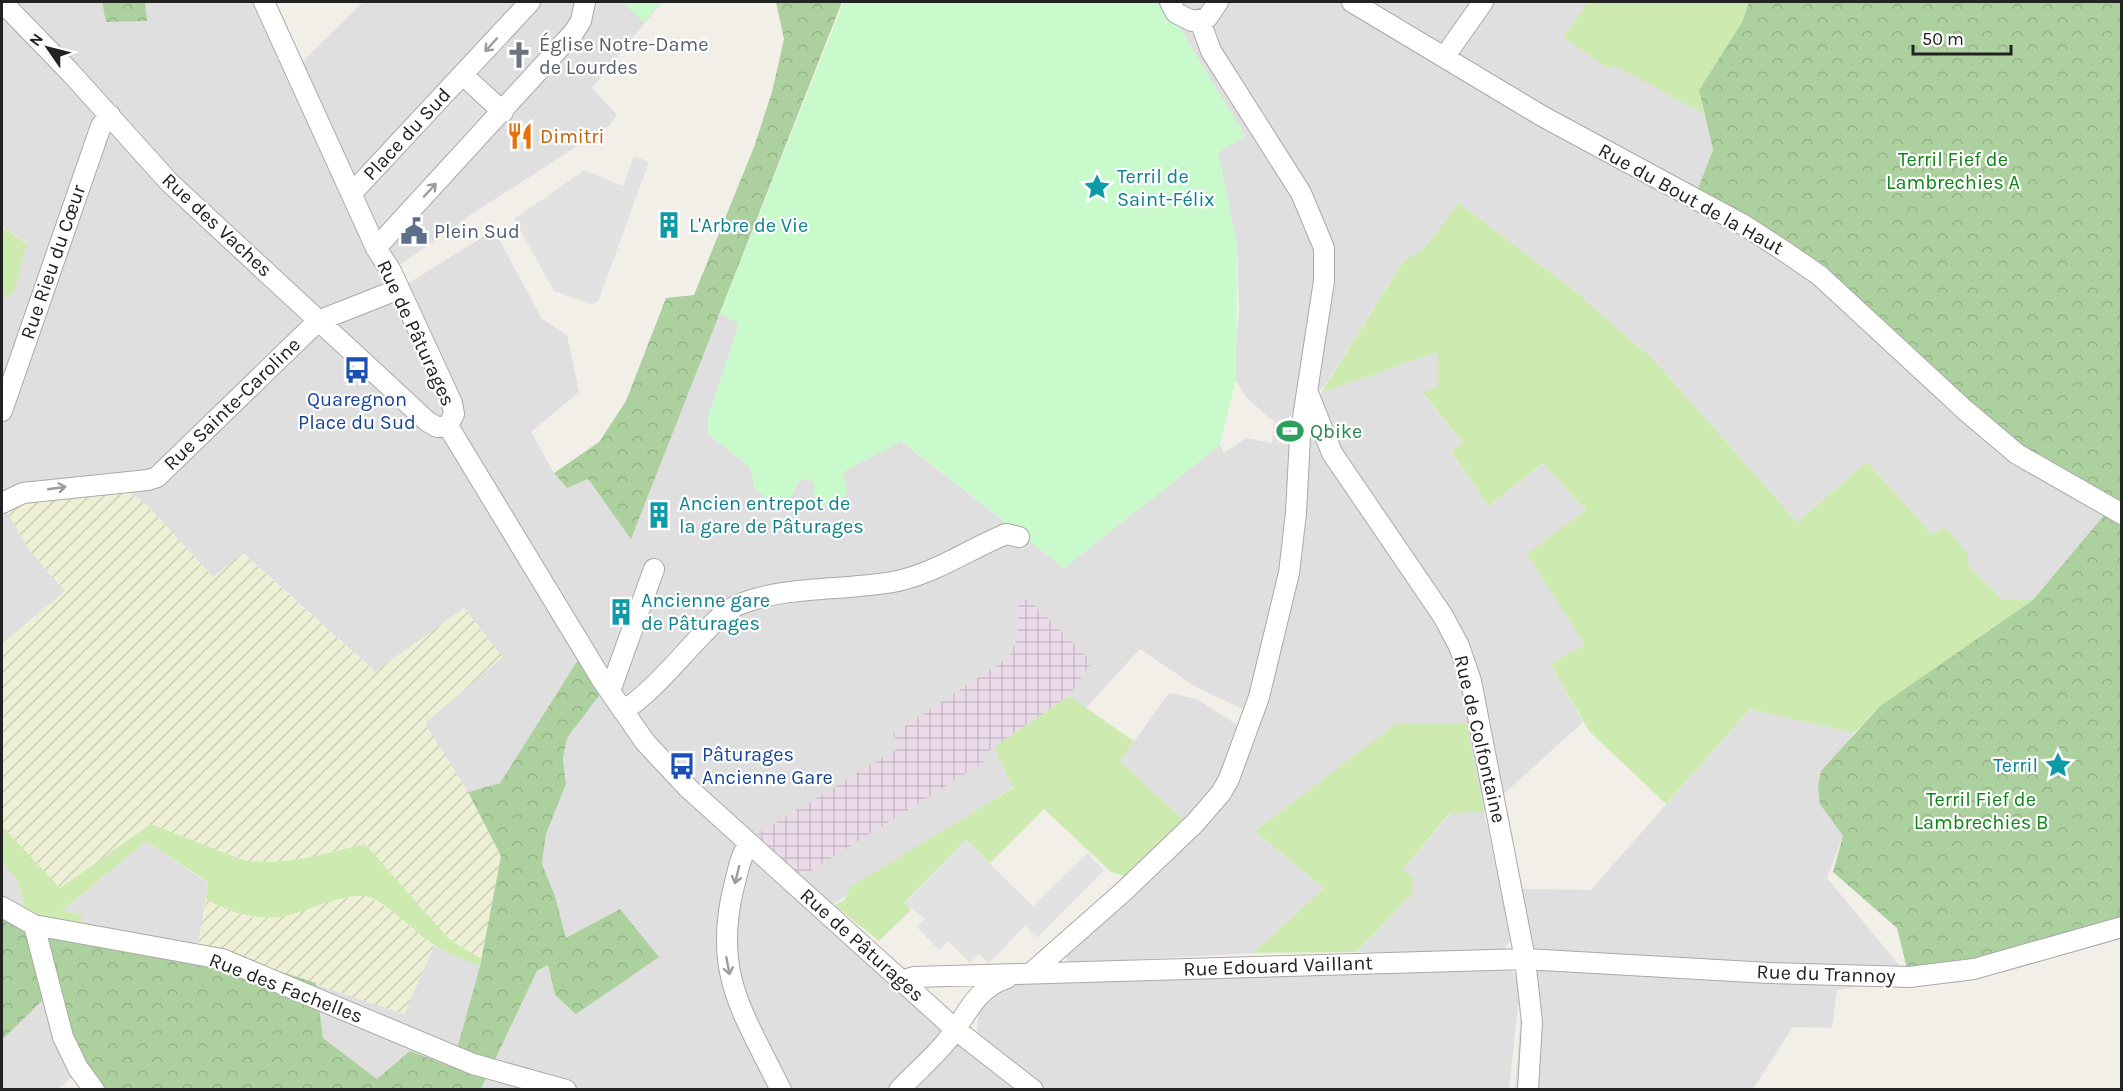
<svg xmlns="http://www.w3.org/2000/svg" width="2123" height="1091" viewBox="0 0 2123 1091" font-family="Karla,sans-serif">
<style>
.residential{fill:#e0dfdf}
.industrial{fill:url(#industrial-grid)}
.farmland{fill:url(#farmland-furrows)}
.grass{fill:#cdebb0}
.forest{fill:url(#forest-crowns)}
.park{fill:#c8facc}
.parking{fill:#e2e2e2}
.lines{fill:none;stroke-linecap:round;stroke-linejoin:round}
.minor-casing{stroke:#a9a9a9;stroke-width:22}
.minor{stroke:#fff;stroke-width:20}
.oneway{stroke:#9c9c9c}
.labels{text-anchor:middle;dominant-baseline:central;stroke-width:4.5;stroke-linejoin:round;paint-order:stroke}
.worship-label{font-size:20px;fill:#5b616d;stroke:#fff;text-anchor:start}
.street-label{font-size:20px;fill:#222;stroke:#fff}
.food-label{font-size:20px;fill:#c56008;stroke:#fff;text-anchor:start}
.park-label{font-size:20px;fill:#0c8416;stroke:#fff}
.culture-label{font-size:20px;fill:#0d838f;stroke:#fff;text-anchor:start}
.service-label{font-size:20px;fill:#4e5e75;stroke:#fff;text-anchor:start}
.transit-label{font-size:20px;fill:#164399;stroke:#fff}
.leisure-label{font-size:20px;fill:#27864d;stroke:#fff;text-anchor:start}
</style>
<defs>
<pattern id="industrial-grid" width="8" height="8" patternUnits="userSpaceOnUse" patternTransform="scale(1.5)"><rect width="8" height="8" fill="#ebdbe8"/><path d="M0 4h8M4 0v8" fill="none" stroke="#c9bcc7"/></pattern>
<pattern id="farmland-furrows" width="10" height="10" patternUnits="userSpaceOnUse" patternTransform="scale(1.5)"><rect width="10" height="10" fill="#eef0d5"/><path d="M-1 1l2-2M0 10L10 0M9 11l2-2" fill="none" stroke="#ccceb7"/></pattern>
<pattern id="forest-crowns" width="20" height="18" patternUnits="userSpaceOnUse" patternTransform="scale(1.5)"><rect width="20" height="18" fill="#add19e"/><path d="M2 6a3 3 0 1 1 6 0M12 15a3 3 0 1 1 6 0" fill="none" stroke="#95b388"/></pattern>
</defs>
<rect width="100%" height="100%" fill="#f2efe9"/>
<path class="residential" d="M 2,2 L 273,2 L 301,63 L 363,2 L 662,2 L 592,88 L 617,115 L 610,125 L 478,210 L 391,271 L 399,289 L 494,230 L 542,319 L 567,335 L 579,392 L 531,432 L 554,473 L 567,488 L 588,479 L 599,496 L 620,520 L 720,313 L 739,323 L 708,434 L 750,467 L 755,489 L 788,501 L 801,478 L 814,482 L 843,472 L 901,441 L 1064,568 L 1220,445 L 1224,453 L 1246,438 L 1292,447 L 1295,413 L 1321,393 L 1437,352 L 1438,386 L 1423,394 L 1463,443 L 1451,453 L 1489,506 L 1544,463 L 1586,511 L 1586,645 L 1550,664 L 1583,722 L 1484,812 L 1512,937 L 1502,953 L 1356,952 L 1412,894 L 1403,870 L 1451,813 L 1484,811 L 1397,724 L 1255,831 L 1324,888 L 1253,953 L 1070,963 L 1063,955 L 1185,821 L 1120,761 L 1169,693 L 1197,699 L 1253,735 L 1262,718 L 1196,687 L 1140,649 L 1013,787 L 824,910 L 1033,1089 L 481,1089 L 537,971 L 548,964 L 555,995 L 566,939 L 555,896 L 542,864 L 546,834 L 566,784 L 563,759 L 567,738 L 608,684 L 584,652 L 500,783 L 468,792 L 424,723 L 502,657 L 464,608 L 376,672 L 243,553 L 213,577 L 146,504 L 129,492 L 8,512 L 29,550 L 65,591 L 2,644 L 2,300 L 15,290 L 25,248 L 29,245 L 2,226 Z
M 1164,2 L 1588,2 L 1564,37 L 1610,69 L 1614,64 L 1704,114 L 1713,150 L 1742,224 L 2112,507 L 2033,600 L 2002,599 L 1969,567 L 1945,527 L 1933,535 L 1867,462 L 1797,522 L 1654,360 L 1575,291 L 1459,203 L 1422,251 L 1404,260 L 1324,387 L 1295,408 L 1288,419 L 1274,421 L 1268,417 L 1245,396 L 1236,380 L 1234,361 L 1239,311 L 1237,244 L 1218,152 L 1245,136 Z
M 1750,709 L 1854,733 L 1818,787 L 1843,836 L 1827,878 L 1909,977 L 1837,990 L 1832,1028 L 1793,1027 L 1753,1089 L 1515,1090 L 1525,959 L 1519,889 L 1591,890 Z
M 146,841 L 208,883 L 198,947 L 82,931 L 61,912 Z
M 2,861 L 17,880 L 24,904 L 18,911 L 2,901 Z
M 434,946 L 480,966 L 452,1067 L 377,1079 L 323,1038 L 316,983 L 404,1014 Z
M 1500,961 L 1521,980 L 1509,1089 L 1045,1089 L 977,1032 L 979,1010 L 986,997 L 1034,978 Z
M 56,986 L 76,1074 L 58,1089 L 2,1090 L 2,1040 Z"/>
<path class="industrial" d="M 1019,594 L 1036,607 L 1092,662 L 1069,696 L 981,756 L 984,762 L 799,878 L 754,836 L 900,747 L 893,734 L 1008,658 L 1017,640 Z"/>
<path class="farmland" d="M 129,492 L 146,504 L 213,577 L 243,553 L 375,672 L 464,608 L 503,657 L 425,723 L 468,792 L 501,856 L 481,959 L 449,939 L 365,844 L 307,858 L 273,862 L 246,861 L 151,824 L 60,889 L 2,826 L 2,644 L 65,591 L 29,550 L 7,512 L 24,502 Z
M 366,895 L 397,914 L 434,946 L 404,1014 L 210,949 L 198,947 L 206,899 L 249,917 L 291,915 L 329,900 Z"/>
<path class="grass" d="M 1588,2 L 1749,2 L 1742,22 L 1699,90 L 1704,114 L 1614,65 L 1609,69 L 1563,37 Z
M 1459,203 L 1575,291 L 1654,360 L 1797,522 L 1867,462 L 1933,535 L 1945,527 L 1968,554 L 1969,567 L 2002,599 L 2033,600 L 1880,706 L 1854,733 L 1750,709 L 1666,804 L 1589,731 L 1550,664 L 1585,645 L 1527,554 L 1586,510 L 1543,463 L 1489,506 L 1451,452 L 1463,443 L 1423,393 L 1437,386 L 1437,352 L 1321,393 L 1404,260 L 1422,251 Z
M 2,227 L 30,246 L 25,248 L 15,290 L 2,300 Z
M 1069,696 L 1134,741 L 1120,761 L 1185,821 L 1128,877 L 1111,872 L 1044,809 L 990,863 L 966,840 L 905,902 L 911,910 L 879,941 L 834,905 L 844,900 L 850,887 L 1013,788 L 994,747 Z
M 1396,724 L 1467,724 L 1484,812 L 1450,813 L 1403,870 L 1413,878 L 1412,894 L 1356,952 L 1253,953 L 1324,888 L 1255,831 Z
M 151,824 L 246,861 L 273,862 L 307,858 L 365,844 L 449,939 L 481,959 L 480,966 C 465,960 448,954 434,945 C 417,935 382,896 364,896 C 339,895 316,907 293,914 C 264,923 231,914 206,899 L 208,882 L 146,841 L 62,911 L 82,914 L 82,931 L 18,911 L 24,903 L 17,880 L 2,861 L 2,826 L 60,888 Z"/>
<path class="forest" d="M 102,2 L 145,2 L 147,21 L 106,22 Z
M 776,2 L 842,2 L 631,539 L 588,479 L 567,488 L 554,473 L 599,442 L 626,401 L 666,298 L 694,295 L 754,147 L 772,92 L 784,39 Z
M 1749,2 L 2121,2 L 2121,925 L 1909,977 L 1897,928 L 1833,872 L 1843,836 L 1820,804 L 1818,787 L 1821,771 L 1880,706 L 2033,600 L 2111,507 L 2054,476 L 1819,275 L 1694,199 L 1713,150 L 1699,90 L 1742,22 Z
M 578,660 L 605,688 L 567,738 L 563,759 L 566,784 L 546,834 L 542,864 L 555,896 L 566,938 L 620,909 L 659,957 L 576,1014 L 555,995 L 548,965 L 537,971 L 481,1089 L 102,1089 L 76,1051 L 56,987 L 2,1040 L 2,901 L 37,919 L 210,949 L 316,983 L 323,1038 L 377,1079 L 410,1051 L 452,1067 L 480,966 L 501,856 L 468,792 L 500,783 Z"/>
<path class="park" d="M 622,2 L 662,2 L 644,22 Z
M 844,2 L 1164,2 L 1245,136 L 1218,152 L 1237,244 L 1236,380 L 1220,445 L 1064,568 L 902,441 L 843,472 L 847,493 L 832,507 L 821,504 L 813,495 L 814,482 L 801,478 L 788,501 L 770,501 L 755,489 L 750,467 L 708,434 L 708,417 L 739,324 L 720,313 Z"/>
<path class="parking" d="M 463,89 L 490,115 L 394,222 L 382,219 L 368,206 L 363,196 L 370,180 L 454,90 Z
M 634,156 L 649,162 L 598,302 L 590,304 L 554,291 L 514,219 L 585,170 L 623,186 Z
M 1274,421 L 1294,421 L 1292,447 L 1272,444 Z
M 966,840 L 1033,906 L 1087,853 L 1104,870 L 1037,938 L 1025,926 L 989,963 L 979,954 L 970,963 L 948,941 L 939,950 L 917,927 L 925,919 L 905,903 Z"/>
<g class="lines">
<defs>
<path id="minor" d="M 2,2 L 70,72 L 170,183 L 428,422 L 437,427 L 448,426
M 264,2 L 376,248 L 391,271 L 452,403 L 454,414 L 448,426
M 1170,2 L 1176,13 L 1192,21 L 1207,18 L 1218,2
M 1352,2 L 1542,116 L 1742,224 L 1778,247 L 1819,275 L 1965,410 L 2017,454 L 2122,514
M 1445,56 L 1483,2
M 463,75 L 503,112
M 352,193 L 530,2
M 376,248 L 574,32 L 581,21 L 585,2
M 1308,393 L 1332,453 L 1443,616 L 1459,646 L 1471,681 L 1525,959 L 1532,1022 L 1528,1090
M 2,411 L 101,126 L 110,115
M 448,426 L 602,680 L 645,742 L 687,787 L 955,1029 L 1033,1090
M 2,503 L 23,493 L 148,480 L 157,477 L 318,321 L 399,289
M 610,691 L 654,569
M 623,711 C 652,692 675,663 698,639 C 710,627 721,613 736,606 C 783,584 852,592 902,580 C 938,571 972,548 1006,534 L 1019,537
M 749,844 C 740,855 738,872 734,886 C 712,974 744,1014 781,1090
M 2,907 L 34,925 L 222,959 L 473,1064 L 566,1090
M 34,925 L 63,1037 L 78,1068 L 94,1090
M 1031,973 L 1123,892 L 1195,823 L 1221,793 L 1229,779 L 1259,697 L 1289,573 L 1296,513 L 1300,437 L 1324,281 L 1324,248 L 1301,193 L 1211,51 L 1200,21
M 902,981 L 914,977 L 1525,959 L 1769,973 L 1909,977 L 1974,969 L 2122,927
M 899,1090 C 914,1074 931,1060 945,1043 C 966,1019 973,989 1007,978"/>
</defs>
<use href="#minor" class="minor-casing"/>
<use href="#minor" class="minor"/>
</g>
<defs><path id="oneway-shaft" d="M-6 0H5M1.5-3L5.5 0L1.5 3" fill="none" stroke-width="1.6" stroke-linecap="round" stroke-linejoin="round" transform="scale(1.5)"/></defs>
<g class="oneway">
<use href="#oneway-shaft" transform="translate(491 45) rotate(132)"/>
<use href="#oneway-shaft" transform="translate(430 190) rotate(-47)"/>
<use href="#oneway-shaft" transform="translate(57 488) rotate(-8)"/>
<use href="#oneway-shaft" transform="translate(737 875) rotate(104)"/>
<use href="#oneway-shaft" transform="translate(728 966) rotate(79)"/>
</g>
<defs>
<symbol id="church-bare" viewBox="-9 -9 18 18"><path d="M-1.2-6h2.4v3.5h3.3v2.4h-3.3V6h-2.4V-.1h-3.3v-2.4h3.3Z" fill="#6b7280" stroke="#fff" stroke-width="2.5" paint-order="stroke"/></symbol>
<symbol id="restaurant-bare" viewBox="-9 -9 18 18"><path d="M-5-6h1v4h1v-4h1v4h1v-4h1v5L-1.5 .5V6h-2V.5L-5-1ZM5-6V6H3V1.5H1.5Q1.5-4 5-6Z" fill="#e8710a" stroke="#fff" stroke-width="2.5" paint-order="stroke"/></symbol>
<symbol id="sight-bare" viewBox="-9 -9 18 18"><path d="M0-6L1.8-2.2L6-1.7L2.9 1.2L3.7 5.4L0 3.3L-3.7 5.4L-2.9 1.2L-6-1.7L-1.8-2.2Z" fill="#0f9aa8" stroke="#fff" stroke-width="2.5" paint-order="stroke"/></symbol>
<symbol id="building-bare" viewBox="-9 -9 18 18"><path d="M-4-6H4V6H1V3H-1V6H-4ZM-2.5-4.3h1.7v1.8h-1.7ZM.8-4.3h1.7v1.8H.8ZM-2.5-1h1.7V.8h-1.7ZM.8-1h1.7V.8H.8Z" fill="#0f9aa8" stroke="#fff" stroke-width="2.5" paint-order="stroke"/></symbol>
<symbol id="civic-bare" viewBox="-9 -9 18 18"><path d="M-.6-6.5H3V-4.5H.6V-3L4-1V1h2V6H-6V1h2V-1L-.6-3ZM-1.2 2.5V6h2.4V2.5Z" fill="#5c6f8a" stroke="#fff" stroke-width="2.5" paint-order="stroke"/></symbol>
<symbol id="bus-bare" viewBox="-9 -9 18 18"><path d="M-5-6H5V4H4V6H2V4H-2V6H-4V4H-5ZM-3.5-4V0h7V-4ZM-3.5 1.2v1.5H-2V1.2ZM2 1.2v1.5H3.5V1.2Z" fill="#1a4fb4" stroke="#fff" stroke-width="2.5" paint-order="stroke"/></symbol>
<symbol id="stadium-bare" viewBox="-9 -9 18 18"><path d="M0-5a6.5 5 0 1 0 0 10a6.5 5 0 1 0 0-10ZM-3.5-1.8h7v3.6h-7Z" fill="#2e9e5b" stroke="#fff" stroke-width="2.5" paint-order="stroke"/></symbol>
</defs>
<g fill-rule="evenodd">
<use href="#church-bare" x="500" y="36" width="38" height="38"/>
<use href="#restaurant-bare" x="501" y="117" width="38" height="38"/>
<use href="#sight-bare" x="1078" y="168" width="38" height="38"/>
<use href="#building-bare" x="650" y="206" width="38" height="38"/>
<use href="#civic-bare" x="395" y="212" width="38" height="38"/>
<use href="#bus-bare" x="338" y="351" width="38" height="38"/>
<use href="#stadium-bare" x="1271" y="412" width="38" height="38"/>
<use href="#building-bare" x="640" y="496" width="38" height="38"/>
<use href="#building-bare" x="602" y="593" width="38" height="38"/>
<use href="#sight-bare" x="2039" y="746" width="38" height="38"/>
<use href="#bus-bare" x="663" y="747" width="38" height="38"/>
</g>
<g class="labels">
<g class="worship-label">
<text x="539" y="44">Église Notre-Dame<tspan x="539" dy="23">de Lourdes</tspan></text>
</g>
<g class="street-label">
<text transform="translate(407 134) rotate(-47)">Place du Sud</text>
<text transform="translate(1691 199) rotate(29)">Rue du Bout de la Haut</text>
<text transform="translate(217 225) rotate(43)">Rue des Vaches</text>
<text transform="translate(53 262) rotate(-71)">Rue Rieu du Cœur</text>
<text transform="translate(416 333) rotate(65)">Rue de Pâturages</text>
<text transform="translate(232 404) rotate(-44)">Rue Sainte-Caroline</text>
<text transform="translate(1480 739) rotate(77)">Rue de Colfontaine</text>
<text transform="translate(862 945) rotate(42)">Rue de Pâturages</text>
<text transform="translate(1278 966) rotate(-2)">Rue Edouard Vaillant</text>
<text transform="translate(1826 974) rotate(2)">Rue du Trannoy</text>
<text transform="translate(286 988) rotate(21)">Rue des Fachelles</text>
</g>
<g class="food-label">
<text x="540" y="136">Dimitri</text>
</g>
<g class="park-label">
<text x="1953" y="159">Terril Fief de<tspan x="1953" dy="23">Lambrechies A</tspan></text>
<text x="1981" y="799">Terril Fief de<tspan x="1981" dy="23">Lambrechies B</tspan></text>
</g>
<g class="culture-label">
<text x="1117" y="176">Terril de<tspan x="1117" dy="23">Saint-Félix</tspan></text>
<text x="689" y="225">L'Arbre de Vie</text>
<text x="679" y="503">Ancien entrepot de<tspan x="679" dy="23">la gare de Pâturages</tspan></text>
<text x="641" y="600">Ancienne gare<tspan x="641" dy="23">de Pâturages</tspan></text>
<text x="2038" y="765" text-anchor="end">Terril</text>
</g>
<g class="service-label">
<text x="434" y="231">Plein Sud</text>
</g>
<g class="transit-label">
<text x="357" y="399">Quaregnon<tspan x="357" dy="23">Place du Sud</tspan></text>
<text x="702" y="754" text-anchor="start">Pâturages<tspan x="702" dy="23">Ancienne Gare</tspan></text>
</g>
<g class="leisure-label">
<text x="1310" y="431">Qbike</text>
</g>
</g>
<rect width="2123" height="1091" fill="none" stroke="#222222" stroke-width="6"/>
<g transform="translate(48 48) rotate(305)" stroke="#ffffff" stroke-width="4.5" paint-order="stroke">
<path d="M0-4.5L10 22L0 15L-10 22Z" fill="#222222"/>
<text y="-9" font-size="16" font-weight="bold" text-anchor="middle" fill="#222222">N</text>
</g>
<path d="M1913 45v9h98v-9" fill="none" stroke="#222222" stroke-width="3"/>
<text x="1922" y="45" font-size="18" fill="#222222" stroke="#ffffff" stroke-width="4.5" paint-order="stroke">50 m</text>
</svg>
